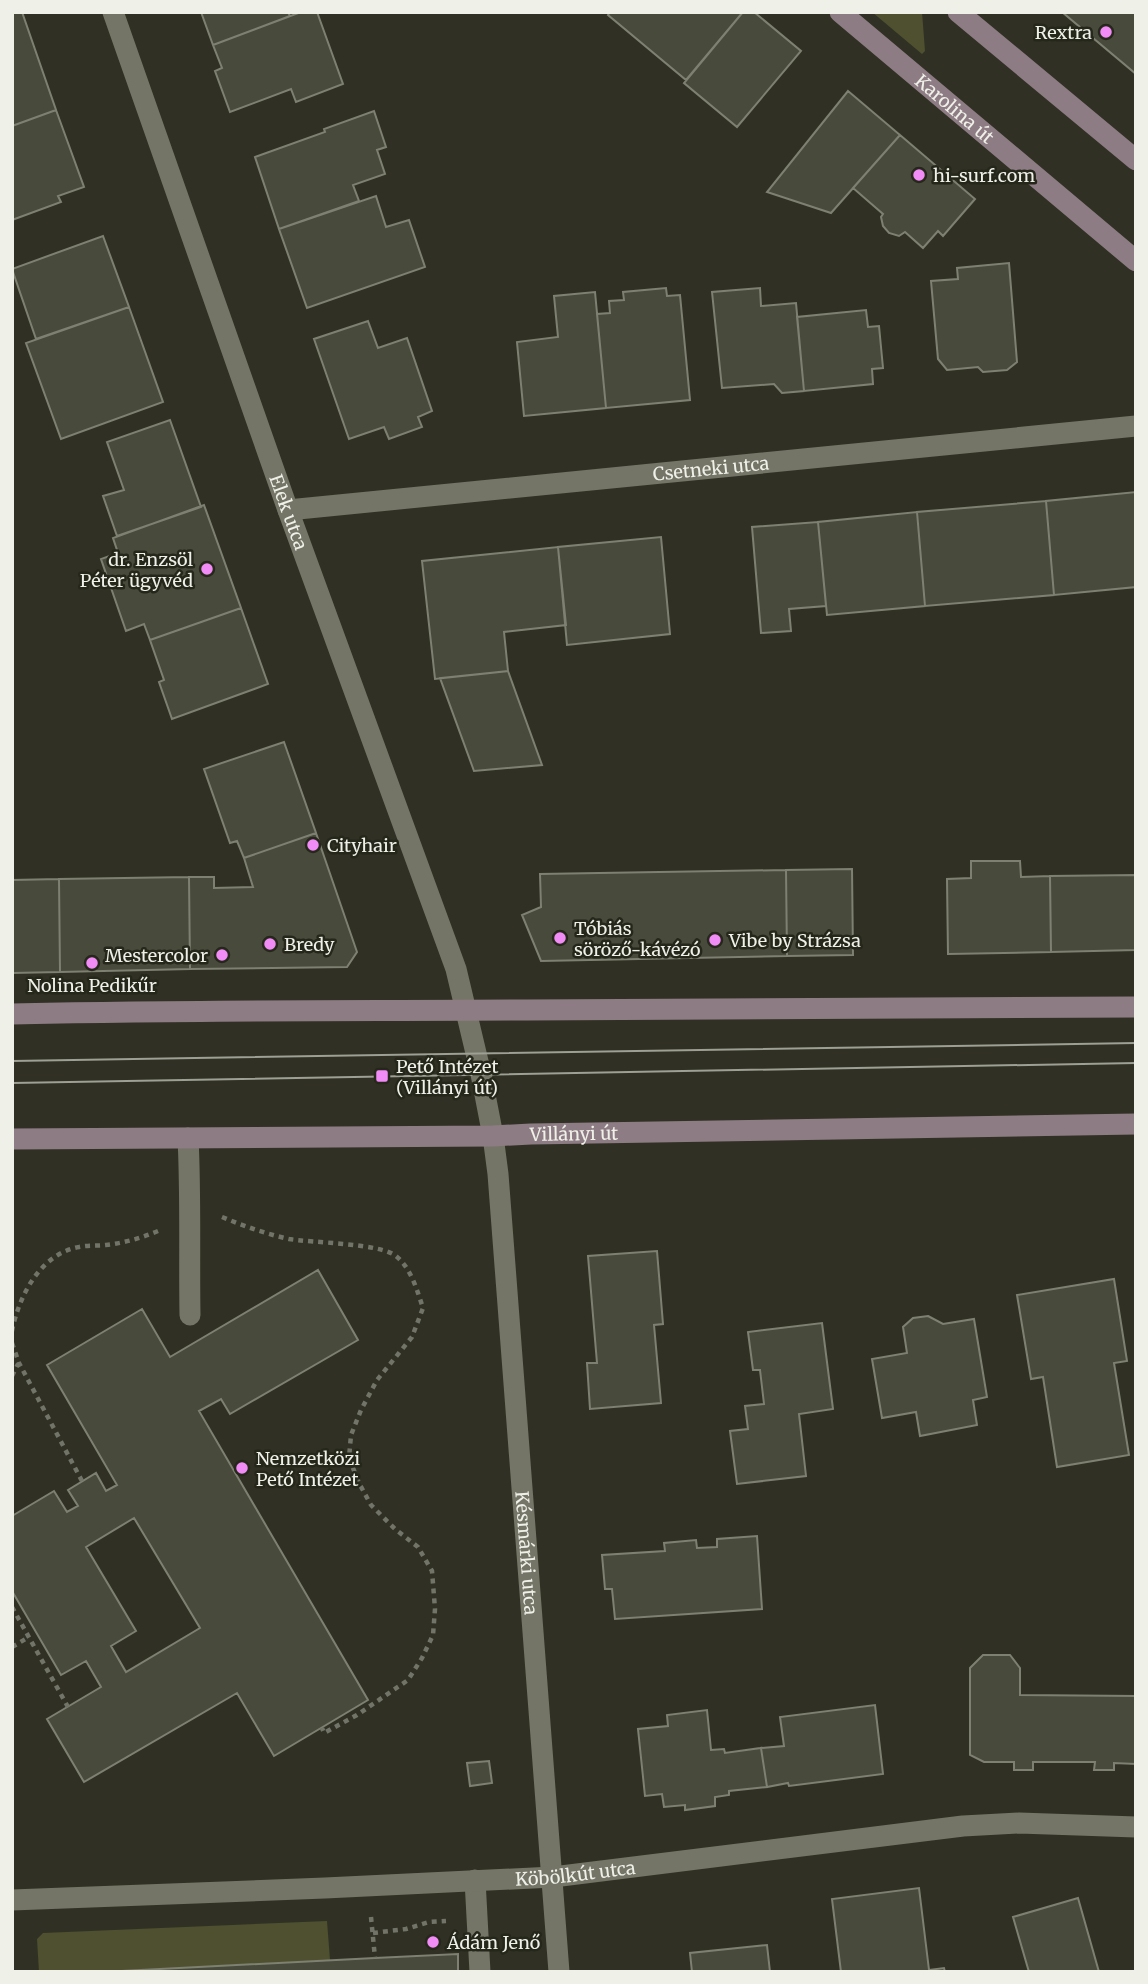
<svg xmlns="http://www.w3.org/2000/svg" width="1148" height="1984" viewBox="0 0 1148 1984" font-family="Merriweather,serif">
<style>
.green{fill:#4e502f}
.building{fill:#484a3c;stroke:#7e8071;stroke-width:2;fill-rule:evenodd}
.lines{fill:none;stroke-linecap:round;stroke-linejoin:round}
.path{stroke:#737469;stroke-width:4.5;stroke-dasharray:5 5;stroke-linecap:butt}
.lane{stroke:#747567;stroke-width:21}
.street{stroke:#747567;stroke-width:21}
.secondary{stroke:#8e7c85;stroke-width:21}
.tram{stroke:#9e9f95;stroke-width:2}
.poi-dot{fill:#f18bf5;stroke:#26271b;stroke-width:2.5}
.labels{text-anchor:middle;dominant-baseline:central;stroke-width:5;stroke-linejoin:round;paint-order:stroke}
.poi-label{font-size:18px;fill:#eff0e8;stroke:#26271b;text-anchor:start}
.street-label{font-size:18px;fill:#eff0e8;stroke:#26271b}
</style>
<rect width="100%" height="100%" fill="#303124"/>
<path class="green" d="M 872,12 L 922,12 L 925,51 L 922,54 Z
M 327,1921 L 330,1960 L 102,1972 L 39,1972 L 37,1939 L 43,1933 Z"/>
<path class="building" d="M 16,12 L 22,12 L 56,110 L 12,126 L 12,13 Z
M 201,12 L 288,12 L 290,16 L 213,45 Z
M 301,12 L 317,12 L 343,84 L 296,102 L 291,89 L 230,112 L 215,71 L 222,68 L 213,45 Z
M 610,12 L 743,12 L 686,80 L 608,15 Z
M 743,12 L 754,12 L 801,51 L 737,127 L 684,83 Z
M 1062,12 L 1136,12 L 1136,74 Z
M 848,91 L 900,135 L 831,213 L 767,192 Z
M 56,110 L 84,187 L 58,196 L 61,202 L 12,220 L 12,126 Z
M 374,111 L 386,147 L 377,150 L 385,174 L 353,185 L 359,201 L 279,229 L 255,157 L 325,132 L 324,129 Z
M 900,135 L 975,199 L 943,236 L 938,231 L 923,248 L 905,232 L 899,236 L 889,233 L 883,226 L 881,217 L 883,214 L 853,188 Z
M 376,196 L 386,227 L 409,220 L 425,267 L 307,308 L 279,229 Z
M 103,236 L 129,307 L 36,339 L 12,269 Z
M 1009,263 L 1017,362 L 1007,370 L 983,372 L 978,367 L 947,370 L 938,359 L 931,281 L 958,279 L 957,268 Z
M 666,288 L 667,296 L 680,295 L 690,400 L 606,408 L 597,314 L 610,313 L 609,301 L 624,300 L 623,292 Z
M 760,288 L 761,306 L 796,303 L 804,391 L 782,393 L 774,384 L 722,388 L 712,292 Z
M 595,292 L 606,408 L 524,416 L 517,342 L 558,337 L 554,296 Z
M 129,307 L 163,402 L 61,439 L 26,343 Z
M 866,310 L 868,327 L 879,326 L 883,368 L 872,369 L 873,384 L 804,391 L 797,317 Z
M 368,321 L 378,348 L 407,338 L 432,411 L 418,417 L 422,427 L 389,439 L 384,427 L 349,439 L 314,339 Z
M 170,420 L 201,507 L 117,536 L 103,496 L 124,490 L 107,442 Z
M 1136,492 L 1136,587 L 1054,595 L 1046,501 Z
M 1046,501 L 1054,595 L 925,606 L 917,512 Z
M 204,505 L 241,608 L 150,640 L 144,624 L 126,631 L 101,559 L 118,553 L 113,538 Z
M 917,512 L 925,606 L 827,615 L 818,522 Z
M 818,522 L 826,606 L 789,609 L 791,631 L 761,633 L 752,527 Z
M 661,537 L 670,634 L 567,645 L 558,547 Z
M 558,547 L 566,625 L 504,632 L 508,671 L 435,679 L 422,561 Z
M 241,608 L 268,684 L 172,719 L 159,682 L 164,680 L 150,640 Z
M 508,671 L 542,765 L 474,771 L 440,678 Z
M 284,742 L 316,833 L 244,858 L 237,841 L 230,843 L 204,769 Z
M 316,833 L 357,952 L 347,967 L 190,969 L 189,877 L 214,877 L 214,888 L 253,887 L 244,858 Z
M 971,861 L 1020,861 L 1021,877 L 1050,876 L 1051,952 L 948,954 L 947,879 L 971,878 Z
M 852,869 L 853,955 L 787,956 L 786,870 Z
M 786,870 L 787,956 L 541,961 L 522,915 L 541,907 L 540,874 Z
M 1136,875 L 1136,950 L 1051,952 L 1050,876 Z
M 189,877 L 190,969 L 60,972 L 59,879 Z
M 59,879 L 60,972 L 12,973 L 12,880 Z
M 657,1251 L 663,1324 L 654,1325 L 661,1403 L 590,1409 L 587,1363 L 597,1363 L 588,1256 Z
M 318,1270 L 358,1340 L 230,1414 L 221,1399 L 199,1411 L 368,1700 L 274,1756 L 237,1693 L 84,1782 L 47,1719 L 101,1687 L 86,1661 L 61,1675 L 12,1591 L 12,1516 L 54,1491 L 67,1512 L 78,1506 L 68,1490 L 96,1473 L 106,1491 L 117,1485 L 47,1365 L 142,1309 L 170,1357 ZM 134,1518 L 200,1628 L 126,1672 L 111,1646 L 136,1631 L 86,1547 Z
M 1114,1279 L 1127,1361 L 1114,1363 L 1129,1455 L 1057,1467 L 1043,1377 L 1031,1379 L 1017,1295 Z
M 928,1316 L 943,1324 L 974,1319 L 987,1397 L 973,1400 L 977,1425 L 920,1436 L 916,1412 L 882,1418 L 872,1359 L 907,1353 L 903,1327 L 913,1318 Z
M 822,1323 L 833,1409 L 799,1414 L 806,1476 L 737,1484 L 730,1431 L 748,1429 L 745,1406 L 764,1404 L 760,1370 L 753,1370 L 748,1332 Z
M 757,1536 L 762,1609 L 615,1619 L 612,1589 L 605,1589 L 602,1555 L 665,1551 L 664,1543 L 696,1540 L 697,1548 L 717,1547 L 717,1539 Z
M 983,1655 L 1010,1655 L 1020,1668 L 1020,1695 L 1136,1696 L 1136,1764 L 1114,1763 L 1114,1770 L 1094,1770 L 1095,1762 L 1033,1762 L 1033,1770 L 1014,1770 L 1014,1762 L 984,1762 L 970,1755 L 970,1668 Z
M 875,1705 L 883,1774 L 789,1786 L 788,1783 L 767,1787 L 761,1748 L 784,1746 L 780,1717 Z
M 707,1710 L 711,1750 L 724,1749 L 725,1753 L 761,1748 L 767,1787 L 729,1791 L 729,1795 L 715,1797 L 715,1806 L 685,1810 L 685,1805 L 664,1807 L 662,1794 L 645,1796 L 638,1729 L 668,1726 L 667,1715 Z
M 489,1761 L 492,1783 L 470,1786 L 467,1763 Z
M 919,1888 L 929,1970 L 944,1968 L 945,1972 L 841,1972 L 832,1899 Z
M 1078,1898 L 1099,1972 L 1029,1972 L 1013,1917 Z
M 767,1945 L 770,1972 L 692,1972 L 690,1953 Z
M 458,1954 L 458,1972 L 102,1972 L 375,1958 Z"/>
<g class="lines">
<path class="path" d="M 222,1217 C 244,1226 266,1234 289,1239 C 313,1243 380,1243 396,1256 C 411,1268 417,1290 423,1308 L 412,1337 L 377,1380 L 361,1410 L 351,1435 L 349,1458 L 359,1483 L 371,1505 L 395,1529 L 418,1547 L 432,1571 L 435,1609 L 433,1635 L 422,1658 L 408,1680 L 357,1715 L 324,1733 L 322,1728
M 12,1331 C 19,1296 40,1254 79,1247 C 88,1245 97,1246 106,1245 C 124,1243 141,1238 158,1231
M 12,1343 L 19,1363 L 82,1481
M 12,1376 L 18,1364
M 12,1607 L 68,1707
M 12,1647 L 29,1637
M 371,1917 L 375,1958
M 373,1933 L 406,1929 L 429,1922 L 446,1921"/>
<path class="lane" d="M 188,1138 C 191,1197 189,1256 190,1315
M 475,1880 L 480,1972"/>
<g class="street">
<path id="s1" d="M 113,12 L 288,510 L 456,969 L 481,1074 L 493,1136 L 498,1174 L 559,1972"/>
<path id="s2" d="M 288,510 L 1136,426"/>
<path id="s3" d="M 12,1900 L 325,1888 L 553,1877 L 963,1826 L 1019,1823 L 1136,1827"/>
</g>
<g class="secondary">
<path id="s4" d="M 840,12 L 1136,261"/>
<path d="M 958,12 L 1136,160"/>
<path d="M 12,1014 C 184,1010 355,1011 526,1010 C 729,1010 932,1008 1136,1007"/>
<path id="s5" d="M 12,1139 L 493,1136 L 531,1134 L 1136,1124"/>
</g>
<path class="tram" d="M 12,1061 L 1136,1043
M 12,1083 L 1136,1063"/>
</g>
<g class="poi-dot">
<circle cx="1106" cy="32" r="7"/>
<circle cx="919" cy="175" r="7"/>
<circle cx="207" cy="569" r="7"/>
<circle cx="313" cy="845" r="7"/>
<circle cx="560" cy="938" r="7"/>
<circle cx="715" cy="940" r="7"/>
<circle cx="270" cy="944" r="7"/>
<circle cx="222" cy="955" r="7"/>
<circle cx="92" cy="963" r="7"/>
<rect x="375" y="1069" width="14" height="14" rx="3.5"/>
<circle cx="242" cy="1468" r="7"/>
<circle cx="433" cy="1942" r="7"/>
</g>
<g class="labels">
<g class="poi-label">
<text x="1092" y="32" text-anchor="end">Rextra</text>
<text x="933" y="175">hi-surf.com</text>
<text x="193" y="559" text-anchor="end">dr. Enzsöl<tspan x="193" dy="21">Péter ügyvéd</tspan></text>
<text x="327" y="845">Cityhair</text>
<text x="574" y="928">Tóbiás<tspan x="574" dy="21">söröző-kávézó</tspan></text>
<text x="729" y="940">Vibe by Strázsa</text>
<text x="284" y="944">Bredy</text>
<text x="208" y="955" text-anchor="end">Mestercolor</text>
<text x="92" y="985" text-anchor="middle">Nolina Pedikűr</text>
<text x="396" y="1066">Pető Intézet<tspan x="396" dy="21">(Villányi út)</tspan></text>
<text x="256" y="1458">Nemzetközi<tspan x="256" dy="21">Pető Intézet</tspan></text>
<text x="447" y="1942">Ádám Jenő</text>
</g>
<g class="street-label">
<text stroke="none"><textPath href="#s4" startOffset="150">Karolina út</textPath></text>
<text stroke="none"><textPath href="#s2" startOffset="425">Csetneki utca</textPath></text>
<text stroke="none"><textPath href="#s1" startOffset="530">Elek utca</textPath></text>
<text stroke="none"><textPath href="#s5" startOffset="562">Villányi út</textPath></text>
<text stroke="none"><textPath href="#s1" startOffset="1606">Késmárki utca</textPath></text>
<text stroke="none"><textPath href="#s3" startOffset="564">Köbölkút utca</textPath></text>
</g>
</g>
<rect width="1148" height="1984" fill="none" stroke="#eff0e8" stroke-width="28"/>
</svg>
